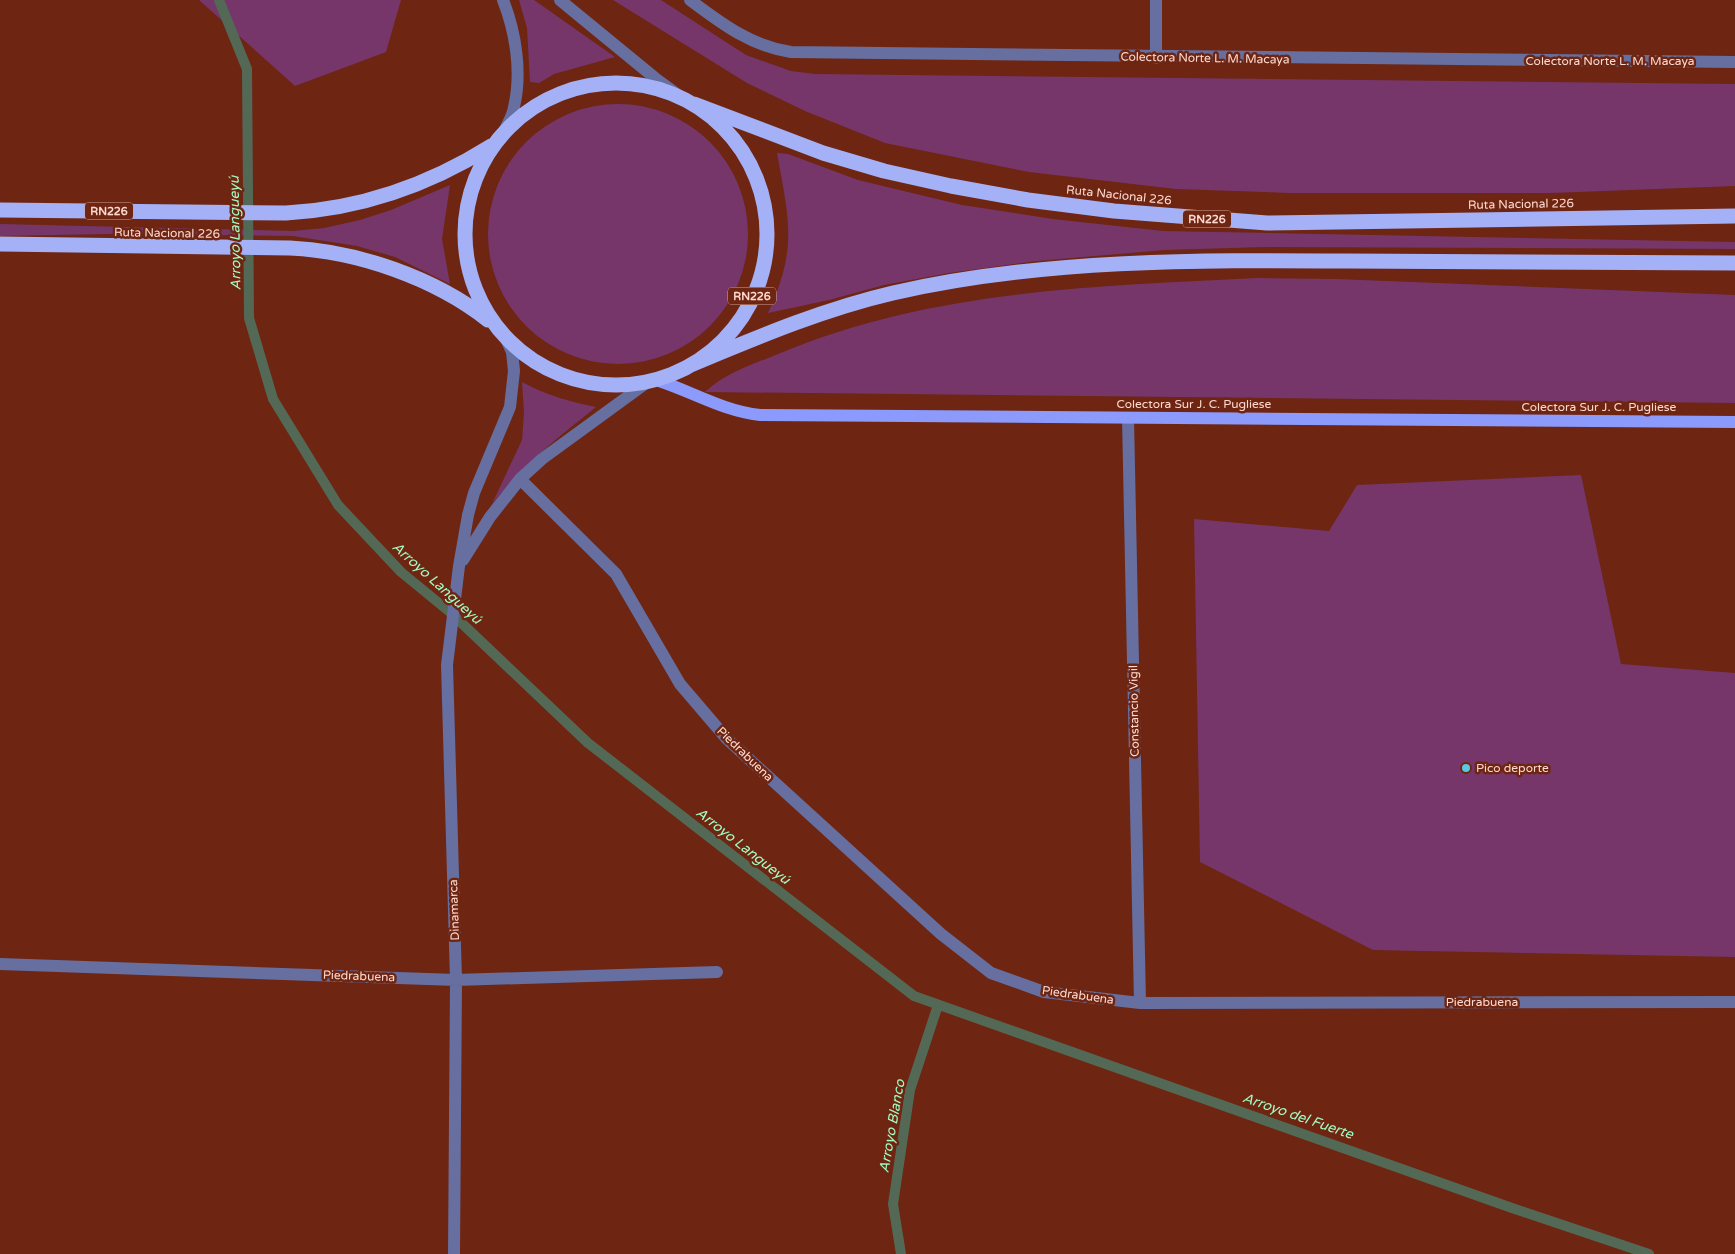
<svg xmlns="http://www.w3.org/2000/svg" width="1735" height="1254" viewBox="0 0 1735 1254" font-family="'Varela Round',sans-serif">
<style>
.green{fill:#763669}
.lines{fill:none;stroke-linecap:round;stroke-linejoin:round}
.stream{stroke:#536956;stroke-width:10}
.minor{stroke:#666f9f;stroke-width:12}
.major{stroke:#8b9afb;stroke-width:12}
.highway{stroke:#a4b1f6;stroke-width:15}
.poi-dot{fill:#58c9e3;stroke:#6e2512;stroke-width:2}
.labels{text-anchor:middle;dominant-baseline:central;stroke-width:5;stroke-linejoin:round;paint-order:stroke}
.shield{fill:#6e2512;stroke:#d3a497;stroke-width:1}
.shield-label{font-size:11px;font-weight:bold;fill:#fedad0}
.street-label{font-size:12px;fill:#fedad0;stroke:#6e2512}
.poi-label{font-size:12px;fill:#fedad0;stroke:#6e2512;text-anchor:start}
.water-label{font-size:14px;font-style:italic;fill:#a1fcc2;stroke:#6e2512}
</style>
<rect width="100%" height="100%" fill="#6e2512"/>
<path class="green" d="M 199,0 L 401,0 L 386,52 L 295,86 Z
M 519,0 L 534,0 L 615,57 L 554,74 L 539,83 L 530,82 L 527,28 Z
M 613,0 L 661,0 L 746,55 L 791,71 L 815,74 L 1735,84 L 1735,186 L 1552,193 L 1290,193 L 1176,189 L 1029,172 L 885,143 L 805,111 L 747,83 Z
M488 234a130 130 0 1 1 260 0a130 130 0 1 1-260 0Z
M 777,153 L 788,154 L 858,180 L 962,205 L 1053,219 L 1163,231 L 1735,242 L 1735,249 L 1264,247 L 1165,250 L 1037,261 L 949,273 L 884,285 L 829,300 L 768,313 C 798,248 789,220 777,153 Z
M 450,185 L 442,239 L 450,284 L 395,257 L 357,246 L 293,236 L 108,234 L 0,236 L 0,224 L 293,231 L 324,228 L 360,220 L 391,210 Z
M 1257,278 L 1336,279 L 1735,295 L 1735,403 L 705,392 C 725,373 754,364 778,354 C 930,290 1094,286 1257,278 Z
M 522,382 C 546,395 570,402 596,407 C 558,438 523,464 492,504 L 522,440 L 524,413 Z
M 1581,475 L 1621,664 L 1735,673 L 1735,957 L 1373,950 L 1200,862 L 1194,519 L 1329,531 L 1357,485 Z"/>
<g class="lines">
<path class="stream" d="M 219,0 L 247,69 L 249,318 L 273,399 L 338,505 L 401,572 L 451,613 L 588,743 L 914,996 L 1512,1208 L 1649,1254
M 901,1254 L 893,1204 L 910,1090 L 938,1005"/>
<path class="minor" d="M 503,0 C 516,33 522,73 514,107 C 513,116 507,124 504,132
M 560,0 L 655,78 L 681,97
M 690,0 C 722,24 751,46 791,52 L 1735,62
M 1156,58 L 1156,0
M 1128,418 L 1140,1003
M 520,479 L 616,574 L 680,684 L 727,739 L 941,934 L 991,973 L 1044,992 L 1140,1003 L 1735,1002
M 463,560 L 490,517 L 520,479 L 542,459 L 649,381
M 0,964 L 456,980 L 717,972
M 454,1254 L 456,980 L 447,665 L 459,566 L 468,515 L 474,493 L 510,407 L 514,371 L 512,352 L 506,339"/>
<path class="major" d="M 659,381 C 693,392 723,411 760,415 L 1735,422"/>
<path class="highway" d="M465 234a151 151 0 1 1 302 0a151 151 0 1 1-302 0Z
M 694,104 L 823,153 L 884,171 L 951,186 L 1028,200 L 1114,211 L 1267,223 L 1735,216
M 0,210 L 286,213 C 360,209 429,185 491,146
M 0,244 L 290,248 C 357,251 435,278 488,320
M 693,364 C 758,337 824,309 893,293 C 1041,259 1197,260 1347,261 C 1477,262 1606,263 1735,263"/>
</g>
<circle class="poi-dot" cx="1466" cy="768" r="5"/>
<g class="labels">
<g class="shield">
<rect x="85" y="202.5" width="48" height="17" rx="4"/>
<rect x="1183" y="210.5" width="48" height="17" rx="4"/>
<rect x="728" y="287.5" width="48" height="17" rx="4"/>
</g>
<g class="shield-label">
<text x="109" y="211">RN226</text>
<text x="1207" y="219">RN226</text>
<text x="752" y="296">RN226</text>
</g>
<g class="street-label">
<text transform="translate(1205 58) rotate(1)">Colectora Norte L. M. Macaya</text>
<text x="1610" y="61">Colectora Norte L. M. Macaya</text>
<text transform="translate(1119 195) rotate(6)">Ruta Nacional 226</text>
<text transform="translate(1521 204) rotate(-1)">Ruta Nacional 226</text>
<text transform="translate(167 233) rotate(1)">Ruta Nacional 226</text>
<text x="1194" y="404">Colectora Sur J. C. Pugliese</text>
<text x="1599" y="407">Colectora Sur J. C. Pugliese</text>
<text transform="translate(1134 711) rotate(-91)">Constancio Vigil</text>
<text transform="translate(745 754) rotate(44)">Piedrabuena</text>
<text transform="translate(454 910) rotate(-92)">Dinamarca</text>
<text transform="translate(359 976) rotate(2)">Piedrabuena</text>
<text transform="translate(1078 995) rotate(8)">Piedrabuena</text>
<text x="1482" y="1002">Piedrabuena</text>
</g>
<g class="poi-label">
<text x="1476" y="768">Pico deporte</text>
</g>
<g class="water-label">
<text transform="translate(235 233) rotate(-91)">Arroyo Langueyú</text>
<text transform="translate(437 583) rotate(42)">Arroyo Langueyú</text>
<text transform="translate(743 846) rotate(38)">Arroyo Langueyú</text>
<text transform="translate(1298 1116) rotate(19)">Arroyo del Fuerte</text>
<text transform="translate(892 1126) rotate(-80)">Arroyo Blanco</text>
</g>
</g>
</svg>
